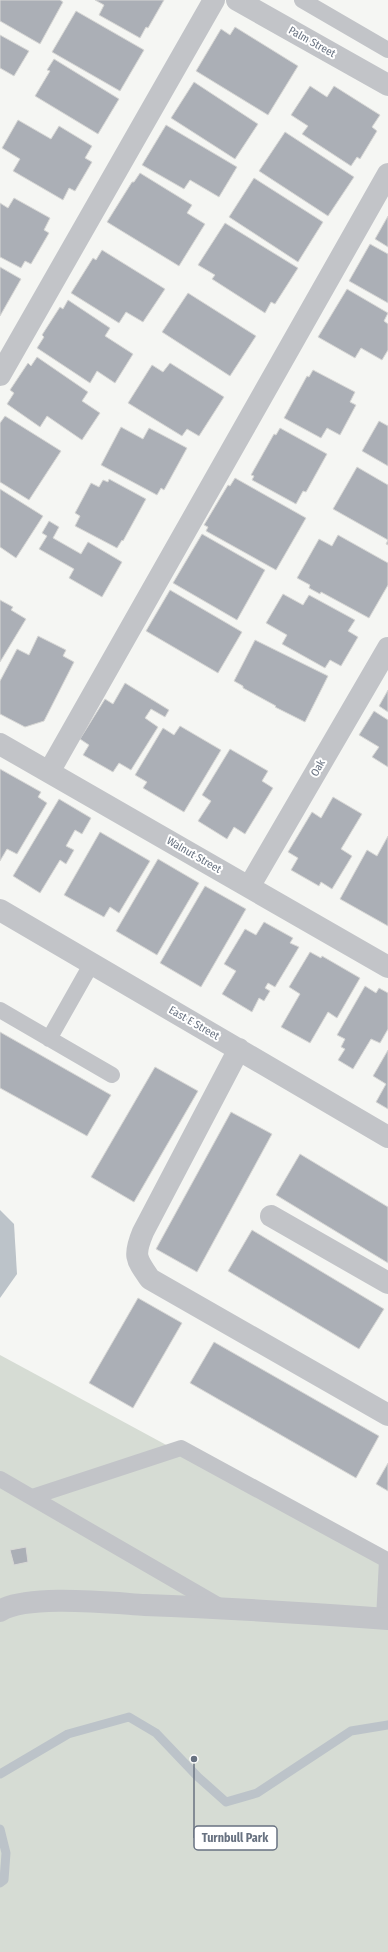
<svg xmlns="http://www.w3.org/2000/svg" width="388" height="1952" viewBox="0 0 388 1952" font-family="'Fira Sans Condensed',sans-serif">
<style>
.green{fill:#d6dcd4}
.water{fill:#bcc3c9}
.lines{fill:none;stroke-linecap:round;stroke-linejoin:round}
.stream{stroke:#bcc3c9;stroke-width:9}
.building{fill:#abafb6;stroke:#d7d7d5}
.service{stroke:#c2c4c8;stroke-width:16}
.minor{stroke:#c2c4c8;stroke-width:22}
.labels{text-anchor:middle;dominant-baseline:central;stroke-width:4;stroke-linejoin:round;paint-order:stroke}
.street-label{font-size:11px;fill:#687281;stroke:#fff}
.leader{fill:none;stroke:#687281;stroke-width:1.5}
.callout-dot{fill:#687281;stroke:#fff;stroke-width:1.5}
.callout{fill:#fff;stroke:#687281;stroke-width:1.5}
.callout-label{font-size:12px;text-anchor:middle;font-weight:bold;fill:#687281}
</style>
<rect width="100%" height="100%" fill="#f5f6f3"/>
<path class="green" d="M 0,1355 L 388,1565 L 388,1952 L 0,1952 Z"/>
<path class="water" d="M 0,1210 L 14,1224 L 17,1274 L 0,1298 Z"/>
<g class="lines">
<path class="stream" d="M 0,1774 L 68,1734 L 129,1717 L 156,1733 L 198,1777 L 226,1802 L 257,1793 L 351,1731 L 388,1725
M 0,1829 L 6,1853 L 4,1880 L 0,1883"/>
</g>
<path class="building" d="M 0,0 L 60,0 L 63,2 L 40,44 L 0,21 Z
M 95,0 L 164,0 L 148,28 L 146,27 L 140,38 L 99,15 L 104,5 Z
M 76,11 L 144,50 L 120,91 L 52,52 Z
M 235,27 L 298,66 L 268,115 L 196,71 L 221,29 L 230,35 Z
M 0,35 L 29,51 L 14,76 L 0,68 Z
M 54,59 L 119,99 L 98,134 L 35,96 L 50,71 L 47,70 Z
M 194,82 L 258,124 L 235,159 L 171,118 Z
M 310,86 L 327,97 L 334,86 L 380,115 L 372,127 L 377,131 L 360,159 L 357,157 L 351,166 L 302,134 L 308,126 L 291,115 Z
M 18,120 L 51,139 L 59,126 L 92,146 L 85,158 L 92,162 L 75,191 L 69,188 L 63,200 L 13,171 L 20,159 L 2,148 Z
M 166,125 L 237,167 L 219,197 L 190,180 L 184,189 L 142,165 Z
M 285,132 L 354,177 L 328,216 L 259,171 Z
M 140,173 L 192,205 L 187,213 L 205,224 L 179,266 L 107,222 L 132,182 L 134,182 Z
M 254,178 L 323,222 L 298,262 L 229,217 Z
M 14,198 L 50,218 L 44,230 L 49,233 L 31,264 L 25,261 L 21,268 L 0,257 L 0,203 L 8,208 Z
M 388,216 L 388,247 L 375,239 Z
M 225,223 L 298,268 L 275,304 L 271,302 L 265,313 L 212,279 L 215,275 L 198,265 Z
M 370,244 L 388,254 L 388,303 L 349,281 Z
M 102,250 L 165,289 L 143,322 L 126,312 L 119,323 L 71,293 L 93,258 L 96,260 Z
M 0,267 L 21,279 L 0,316 Z
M 347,289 L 388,313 L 384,321 L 388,324 L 388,350 L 382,360 L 361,348 L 355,358 L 318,337 Z
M 188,293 L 256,336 L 230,376 L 162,332 Z
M 68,300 L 110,328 L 105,336 L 133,354 L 115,383 L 97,371 L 90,383 L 37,348 L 44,337 L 42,335 L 60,307 L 63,309 Z
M 37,357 L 88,392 L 82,401 L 100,413 L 82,440 L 47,416 L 40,427 L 7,404 L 14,393 L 10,390 L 28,363 L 31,366 Z
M 170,363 L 224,397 L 199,436 L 187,429 L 182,436 L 128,403 L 152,365 L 163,372 Z
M 313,370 L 355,392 L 350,402 L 356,405 L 340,435 L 327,428 L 321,438 L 284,418 L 307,376 L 309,377 Z
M 5,416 L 61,451 L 29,500 L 0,482 L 0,423 Z
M 379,421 L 388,426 L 388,466 L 362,451 Z
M 121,427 L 143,439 L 149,428 L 187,448 L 164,490 L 161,488 L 157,495 L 101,465 Z
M 280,428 L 327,454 L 306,492 L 303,491 L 296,504 L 252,480 L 254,476 L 251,475 L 274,434 L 276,435 Z
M 357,467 L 388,485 L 388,545 L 386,544 L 388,540 L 333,509 Z
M 235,478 L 306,518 L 276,570 L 206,531 L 208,527 L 204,525 L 228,485 L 230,486 Z
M 109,479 L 146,499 L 123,541 L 122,540 L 117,548 L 75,526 L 80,516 L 75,513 L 91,483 L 99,487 L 103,480 L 108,482 Z
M 0,489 L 43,516 L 16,558 L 0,547 Z
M 49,521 L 59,527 L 53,538 L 81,554 L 88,542 L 122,562 L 102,597 L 69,578 L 74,569 L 39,549 L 47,536 L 42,533 Z
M 202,534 L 265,570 L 237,620 L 173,583 Z
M 338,535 L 388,563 L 388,585 L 369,618 L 321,592 L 320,594 L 309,588 L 310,585 L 297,578 L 319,539 L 332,546 Z
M 170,590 L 242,632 L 218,673 L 146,631 Z
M 283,594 L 303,605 L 309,595 L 355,620 L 348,631 L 358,637 L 341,666 L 330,660 L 325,668 L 282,644 L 287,635 L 266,623 Z
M 0,600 L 13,607 L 11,610 L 26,619 L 0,662 Z
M 38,636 L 66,650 L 63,656 L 74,662 L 44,721 L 25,727 L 0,714 L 0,681 L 17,649 L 29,655 Z
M 255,640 L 328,676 L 305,722 L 275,707 L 276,706 L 243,688 L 243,686 L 234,681 Z
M 125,683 L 169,710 L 165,717 L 151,709 L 145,718 L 158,727 L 131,770 L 119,763 L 113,772 L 83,755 L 89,745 L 80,739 L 105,699 L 113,704 Z
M 388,690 L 388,712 L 379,706 Z
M 374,711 L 388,720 L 388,767 L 372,757 L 379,747 L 359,735 Z
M 180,726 L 221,750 L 184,812 L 143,788 L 147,782 L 135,775 L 163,728 L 174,735 Z
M 230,749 L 268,771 L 262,781 L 273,788 L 245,834 L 234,827 L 227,839 L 198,821 L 211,801 L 202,795 Z
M 0,769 L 41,792 L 38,797 L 47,803 L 17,854 L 7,849 L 0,861 Z
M 333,797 L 362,814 L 341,849 L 352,856 L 332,889 L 321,882 L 319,886 L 291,870 L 298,858 L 288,852 L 312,812 L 321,818 Z
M 59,799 L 91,818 L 82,834 L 75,830 L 66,846 L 74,850 L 66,864 L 60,860 L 40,893 L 13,876 Z
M 100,832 L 150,861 L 119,913 L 110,907 L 104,917 L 64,895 Z
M 388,836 L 388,926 L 340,899 L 367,850 L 377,856 Z
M 158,859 L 199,883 L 157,955 L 116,931 Z
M 205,886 L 246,909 L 201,987 L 160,963 Z
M 264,922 L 293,938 L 290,943 L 299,947 L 275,987 L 268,983 L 265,988 L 270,991 L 264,1001 L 259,998 L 252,1012 L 222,994 L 236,971 L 224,964 L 245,929 L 256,935 Z
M 310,952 L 321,958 L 322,956 L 360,978 L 337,1018 L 328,1012 L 310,1043 L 281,1027 L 300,994 L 289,987 Z
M 365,986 L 376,993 L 379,988 L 388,993 L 388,1029 L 380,1043 L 371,1039 L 353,1069 L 338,1060 L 345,1049 L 341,1047 L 345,1039 L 337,1035 Z
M 0,1032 L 111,1095 L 87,1136 L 0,1088 Z
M 388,1050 L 388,1109 L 376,1102 L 386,1084 L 373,1076 Z
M 155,1067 L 198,1091 L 134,1202 L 91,1177 Z
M 231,1112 L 272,1134 L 197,1272 L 156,1249 Z
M 300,1154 L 388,1207 L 388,1263 L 276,1195 Z
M 252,1230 L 384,1309 L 359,1349 L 228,1271 Z
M 138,1298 L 182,1323 L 133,1408 L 89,1383 Z
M 214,1342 L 379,1436 L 356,1478 L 190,1383 Z
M 388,1463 L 388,1491 L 376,1484 Z
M 26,1547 L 28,1562 L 14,1565 L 10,1550 Z"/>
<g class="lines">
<path class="service" d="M 302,0 L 388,50
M 0,1010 L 112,1075
M 49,1039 L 92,963
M 0,1479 L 221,1607
M 32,1497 L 181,1448 L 387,1560 L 384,1619"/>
<path class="minor" d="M 237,0 L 388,85
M 0,375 L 214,0
M 0,744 L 388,967
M 49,772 L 388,174
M 249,887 L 388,648
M 0,910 L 388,1137
M 239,1049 L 143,1232 C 133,1256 136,1259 150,1279 L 388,1415
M 271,1216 L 388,1283
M 0,1611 C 27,1594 111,1603 145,1605 C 226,1608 307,1613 388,1619"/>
</g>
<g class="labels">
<g class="street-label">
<text transform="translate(312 42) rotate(29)">Palm Street</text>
<text transform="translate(318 768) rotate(-60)">Oak</text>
<text transform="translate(194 855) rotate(30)">Walnut Street</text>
<text transform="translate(194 1023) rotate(30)">East E Street</text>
</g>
</g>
<path class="leader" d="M194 1759L194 1838"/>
<circle class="callout-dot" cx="194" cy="1759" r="4"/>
<rect class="callout" x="194" y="1826" width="83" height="24" rx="4"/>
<g class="callout-label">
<text x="235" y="1842">Turnbull Park</text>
</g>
</svg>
